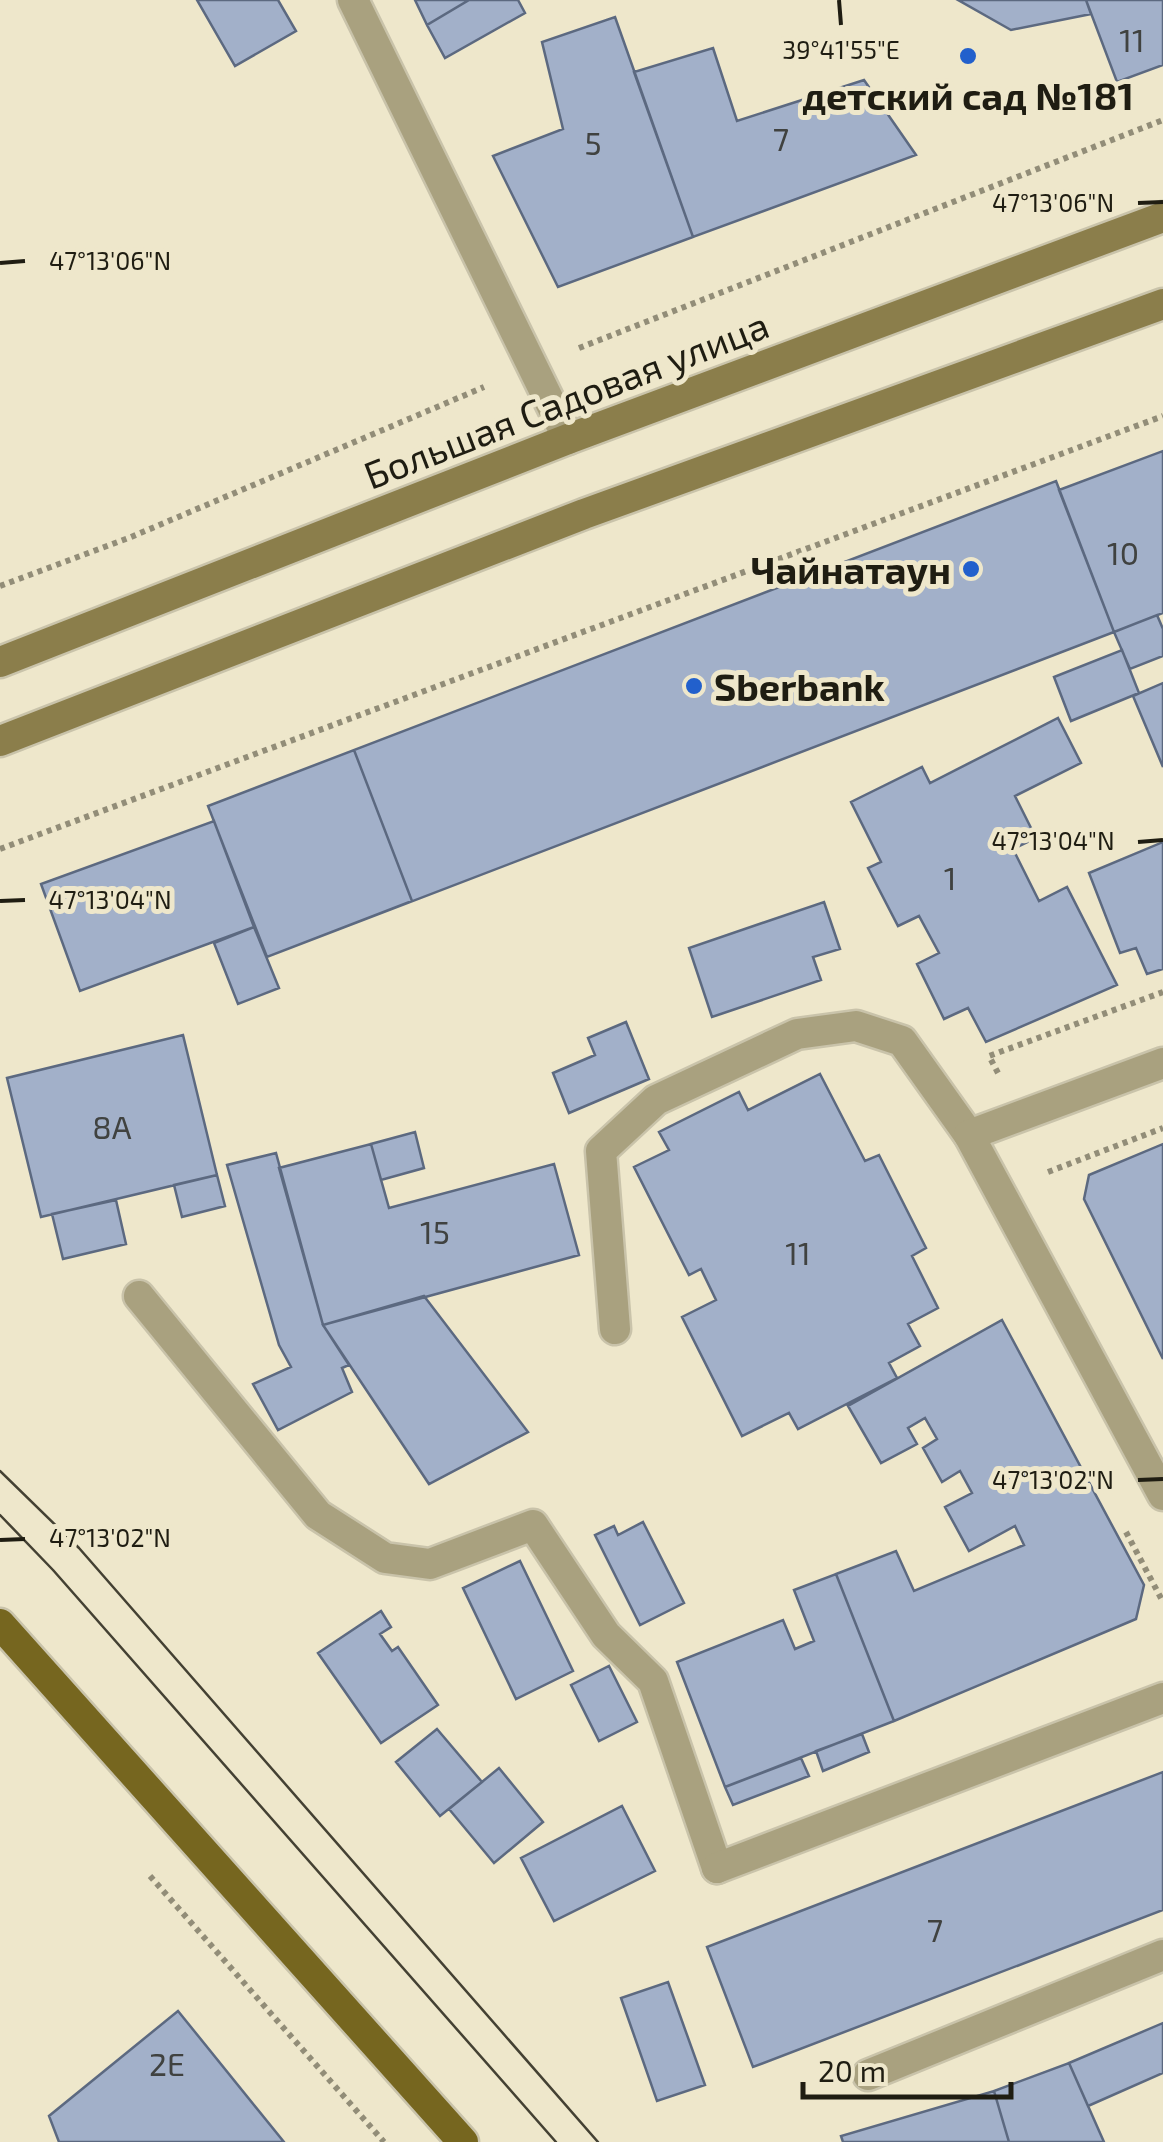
<svg xmlns="http://www.w3.org/2000/svg" width="1163" height="2142" viewBox="0 0 1163 2142" font-family="'Exo 2',sans-serif">
<style>
.building{fill:#a2b0c9;stroke:#5c6980;stroke-width:2.5}
.lines{fill:none;stroke-linecap:round;stroke-linejoin:round}
.service-casing{stroke:#c9c3aa;stroke-width:35}
.minor-casing{stroke:#c9c3aa;stroke-width:35}
.tertiary-casing{stroke:#c9c3aa;stroke-width:35}
.secondary-casing{stroke:#c9c3aa;stroke-width:35}
.primary-casing{stroke:#c9c3aa;stroke-width:35}
.path{stroke:#928d78;stroke-width:6;stroke-dasharray:5 5;stroke-linecap:butt}
.service{stroke:#a9a17f;stroke-width:30}
.minor{stroke:#a9a17f;stroke-width:30}
.tertiary{stroke:#a9a17f;stroke-width:30}
.secondary{stroke:#8b7e4b;stroke-width:30}
.primary{stroke:#76661f;stroke-width:30}
.tram{stroke:#444133;stroke-width:2.5}
.ticks{fill:none;stroke:#1f1d12;stroke-width:4}
.poi-dot{fill:#2260cc;stroke:#eee7cb;stroke-width:4}
.labels{text-anchor:middle;dominant-baseline:central;stroke-width:10;stroke-linejoin:round;paint-order:stroke}
.number-label{font-size:32px;fill:#404240}
.poi-label{font-size:38px;font-weight:bold;fill:#1f1d12;stroke:#eee7cb}
.street-label{font-size:38px;fill:#1f1d12;stroke:#eee7cb}
.ticks-label{font-size:25px;text-anchor:middle;fill:#1f1d12;stroke:#eee7cb;stroke-width:10;stroke-linejoin:round;paint-order:stroke}
</style>
<rect width="100%" height="100%" fill="#eee7cb"/>
<path class="building" d="M 197,0 L 278,0 L 296,31 L 235,66 Z
M 415,0 L 469,0 L 427,25 Z
M 469,0 L 518,0 L 525,13 L 445,58 L 427,25 Z
M 958,0 L 1086,0 L 1091,14 L 1011,30 Z
M 1086,0 L 1163,0 L 1163,65 L 1117,82 Z
M 615,17 L 693,237 L 558,287 L 493,156 L 563,129 L 542,42 Z
M 713,48 L 737,121 L 864,80 L 916,155 L 693,237 L 634,72 Z
M 1163,451 L 1163,613 L 1114,632 L 1059,490 Z
M 1056,481 L 1114,632 L 267,957 L 208,806 Z
M 1157,615 L 1163,629 L 1163,656 L 1130,669 L 1114,632 Z
M 1122,650 L 1139,693 L 1071,721 L 1054,677 Z
M 1163,683 L 1163,767 L 1133,696 Z
M 1058,718 L 1081,763 L 1015,796 L 1036,838 L 1013,849 L 1039,901 L 1067,887 L 1117,985 L 986,1042 L 968,1008 L 944,1019 L 917,964 L 939,953 L 919,916 L 898,926 L 868,868 L 881,862 L 851,802 L 922,767 L 930,783 Z
M 354,750 L 412,901 L 267,957 L 208,806 Z
M 214,821 L 254,927 L 80,991 L 41,884 Z
M 1163,842 L 1163,969 L 1147,974 L 1136,948 L 1120,953 L 1089,873 Z
M 824,902 L 840,949 L 813,957 L 821,980 L 712,1017 L 689,948 Z
M 254,927 L 279,988 L 238,1004 L 214,943 Z
M 626,1022 L 649,1079 L 569,1113 L 553,1073 L 595,1055 L 588,1038 Z
M 183,1035 L 217,1175 L 41,1217 L 7,1078 Z
M 820,1074 L 865,1161 L 879,1155 L 926,1248 L 912,1256 L 938,1308 L 908,1324 L 920,1346 L 889,1363 L 897,1378 L 798,1429 L 789,1413 L 742,1436 L 682,1317 L 716,1300 L 701,1269 L 689,1275 L 634,1167 L 669,1150 L 659,1132 L 739,1092 L 748,1110 Z
M 415,1132 L 424,1168 L 381,1180 L 371,1144 Z
M 371,1144 L 389,1208 L 554,1164 L 579,1255 L 323,1325 L 279,1168 Z
M 1163,1144 L 1163,1359 L 1084,1199 L 1089,1175 Z
M 276,1153 L 323,1325 L 349,1365 L 342,1368 L 352,1392 L 278,1430 L 253,1384 L 291,1367 L 279,1345 L 227,1165 Z
M 217,1175 L 225,1206 L 182,1217 L 174,1185 Z
M 116,1200 L 126,1244 L 63,1259 L 52,1214 Z
M 424,1296 L 528,1432 L 429,1484 L 323,1325 Z
M 1002,1320 L 1144,1585 L 1136,1619 L 894,1721 L 836,1574 L 896,1551 L 914,1591 L 1024,1545 L 1015,1526 L 969,1551 L 945,1507 L 972,1493 L 960,1471 L 942,1482 L 923,1448 L 937,1439 L 925,1418 L 908,1428 L 917,1444 L 881,1463 L 848,1406 Z
M 643,1522 L 684,1603 L 640,1625 L 595,1535 L 614,1526 L 618,1535 Z
M 520,1561 L 573,1671 L 516,1699 L 463,1588 Z
M 836,1574 L 894,1721 L 725,1787 L 677,1662 L 783,1620 L 795,1649 L 814,1641 L 794,1590 Z
M 381,1611 L 391,1627 L 380,1634 L 392,1651 L 398,1647 L 438,1705 L 381,1743 L 318,1653 Z
M 609,1666 L 637,1722 L 599,1741 L 571,1685 Z
M 437,1729 L 482,1782 L 440,1816 L 396,1762 Z
M 862,1734 L 869,1752 L 823,1771 L 816,1751 Z
M 801,1758 L 809,1776 L 733,1805 L 725,1787 Z
M 499,1768 L 543,1822 L 494,1863 L 449,1809 Z
M 1163,1772 L 1163,1910 L 753,2067 L 707,1947 Z
M 622,1806 L 655,1871 L 554,1921 L 521,1858 Z
M 668,1982 L 705,2085 L 657,2101 L 621,1998 Z
M 178,2011 L 284,2142 L 59,2142 L 49,2116 Z
M 1163,2023 L 1163,2073 L 1088,2106 L 1069,2063 Z
M 1069,2063 L 1104,2142 L 1009,2142 L 994,2091 Z
M 994,2091 L 1009,2142 L 843,2142 L 841,2136 Z"/>
<g class="lines">
<defs>
<path id="service" d="M 139,1296 L 318,1515 L 385,1558 L 430,1564 L 533,1525 L 606,1635 L 653,1681 L 717,1868
M 615,1329 L 601,1151 L 656,1100 L 797,1034 L 856,1026 L 902,1041 L 969,1135
M 868,2075 L 1163,1955"/>
<path id="minor" d="M 1163,1063 L 969,1135 L 1163,1495
M 717,1868 L 1163,1698"/>
<path id="tertiary" d="M 353,0 L 568,439"/>
<path id="secondary" d="M 0,662 L 568,439 L 1163,217
M 0,741 L 584,514 L 1163,304"/>
<path id="primary" d="M 0,1624 L 463,2142"/>
</defs>
<use href="#service" class="service-casing"/>
<use href="#minor" class="minor-casing"/>
<use href="#tertiary" class="tertiary-casing"/>
<use href="#secondary" class="secondary-casing"/>
<use href="#primary" class="primary-casing"/>
<path class="path" d="M 579,348 L 1163,120
M 0,586 L 131,537 L 484,387
M 0,849 L 1163,416
M 998,1073 L 989,1056 L 1163,992
M 1048,1172 L 1163,1128
M 1126,1532 L 1163,1602
M 150,1876 L 384,2142"/>
<use href="#service" class="service"/>
<use href="#minor" class="minor"/>
<use href="#tertiary" class="tertiary"/>
<use href="#secondary" class="secondary"/>
<use href="#primary" class="primary"/>
<path class="tram" d="M 0,1471 L 79,1548 L 598,2142
M 0,1515 L 53,1570 L 556,2142"/>
</g>
<path class="ticks" d="M 839,0 L 841,25M 1138,203 L 1163,202M 0,263 L 25,261M 1138,842 L 1163,840M 0,901 L 25,900M 1138,1480 L 1163,1479M 0,1540 L 25,1539"/>
<g class="poi-dot">
<circle cx="968" cy="56" r="10"/>
<circle cx="971" cy="569" r="10"/>
<circle cx="694" cy="686" r="10"/>
</g>
<g class="labels">
<g class="number-label">
<text x="1132" y="39">11</text>
<text x="781" y="138">7</text>
<text x="593" y="142">5</text>
<text x="1123" y="552">10</text>
<text x="950" y="877">1</text>
<text x="112" y="1126">8А</text>
<text x="435" y="1231">15</text>
<text x="798" y="1252">11</text>
<text x="935" y="1929">7</text>
<text x="167" y="2063">2Е</text>
</g>
<g class="poi-label">
<text x="968" y="95">детский сад №181</text>
<text x="951" y="569" text-anchor="end">Чайнатаун</text>
<text x="714" y="686" text-anchor="start">Sberbank</text>
</g>
<g class="street-label">
<text transform="translate(566 399) rotate(-21)">Большая Садовая улица</text>
</g>
</g>
<g class="ticks-label">
<text x="841" y="59">39°41'55"E</text>
<text x="1053" y="212">47°13'06"N</text>
<text x="110" y="270">47°13'06"N</text>
<text x="1053" y="850">47°13'04"N</text>
<text x="110" y="909">47°13'04"N</text>
<text x="1053" y="1489">47°13'02"N</text>
<text x="110" y="1547">47°13'02"N</text>
</g>
<path d="M803 2082v15h208v-15" fill="none" stroke="#1f1d12" stroke-width="5"/>
<text x="818" y="2082" font-size="30" fill="#1f1d12" stroke="#eee7cb" stroke-width="8" paint-order="stroke">20 m</text>
</svg>
